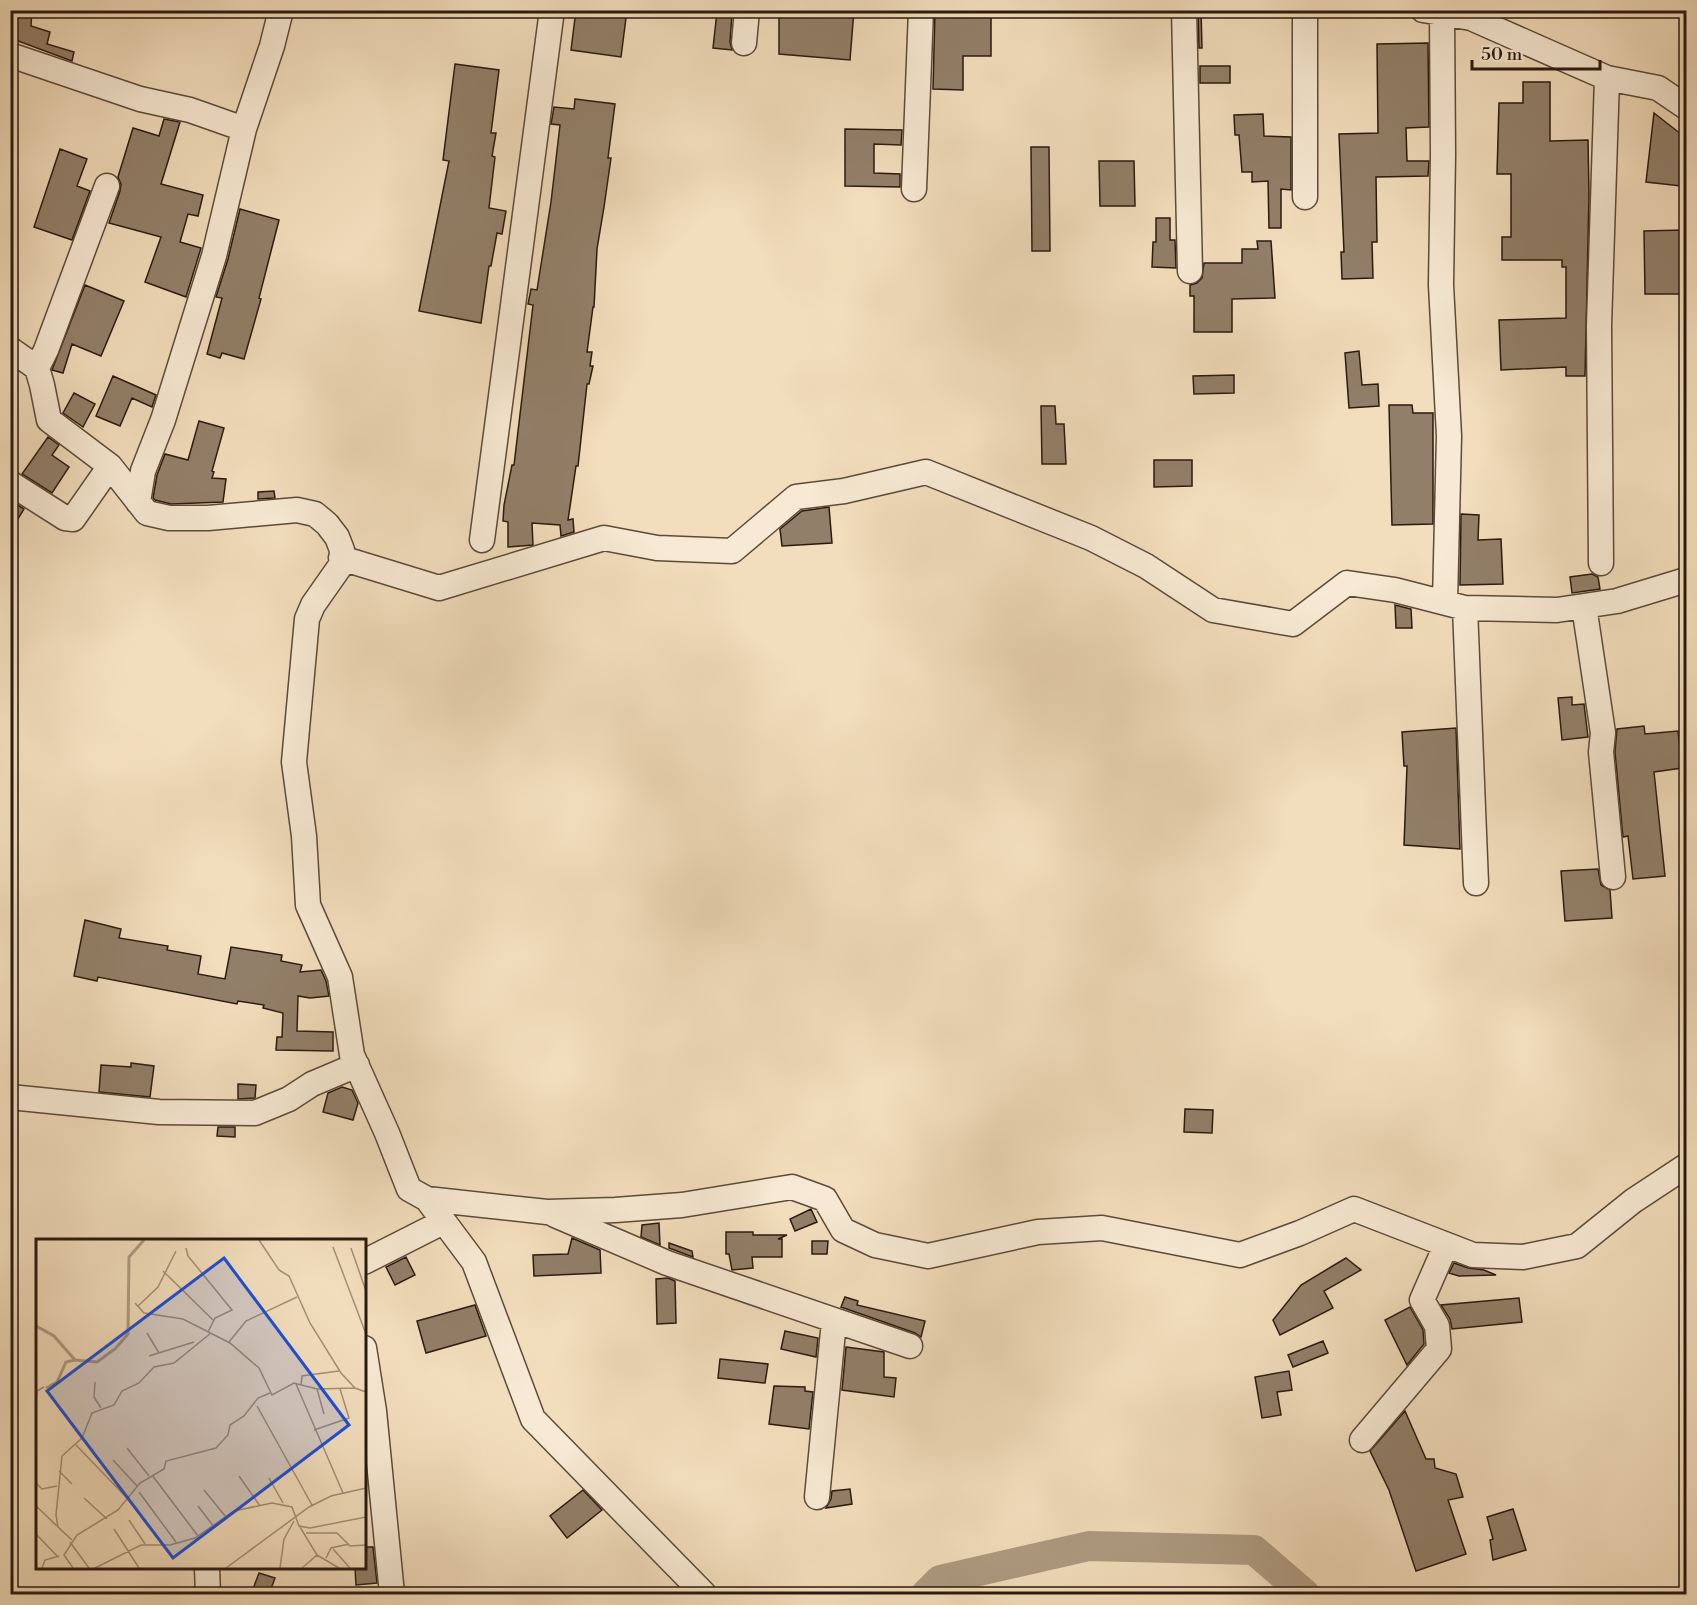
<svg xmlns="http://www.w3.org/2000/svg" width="1697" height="1605" viewBox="0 0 1697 1605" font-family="'Libre Bodoni',serif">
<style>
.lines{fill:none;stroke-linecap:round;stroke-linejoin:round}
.river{stroke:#ae9b81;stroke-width:30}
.building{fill:#927f69;stroke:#2a1a0f;stroke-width:1.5}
.minor-casing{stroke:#5c4b3a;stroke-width:27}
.minor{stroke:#f7e9d3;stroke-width:24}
.inset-river{fill:none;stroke:#ae9b81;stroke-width:3}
.inset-road{fill:none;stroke:#a28f77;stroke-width:1.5}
.view{fill:#1d4ed8;fill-opacity:0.15;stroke:#1d4ed8;stroke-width:3}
.inset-edge{fill:none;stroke:#2a1a0f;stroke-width:3}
</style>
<rect width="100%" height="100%" fill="#f2ddbc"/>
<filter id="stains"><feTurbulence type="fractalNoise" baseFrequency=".00333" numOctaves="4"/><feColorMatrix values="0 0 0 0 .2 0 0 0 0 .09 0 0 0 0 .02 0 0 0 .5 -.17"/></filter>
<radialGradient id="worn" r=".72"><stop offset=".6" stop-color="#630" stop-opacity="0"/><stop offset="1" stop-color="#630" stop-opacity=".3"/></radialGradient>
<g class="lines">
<path class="river" d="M 926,1594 L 940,1580 L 1089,1546 L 1254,1550 L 1305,1594"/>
</g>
<path class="building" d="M 10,10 L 32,10 L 31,26 L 50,32 L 47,44 L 74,52 L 72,61 L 10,38 Z
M 576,10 L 627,10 L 621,57 L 571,50 Z
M 779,10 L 854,10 L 850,60 L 779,54 Z
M 935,10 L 991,10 L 991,56 L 963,56 L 963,90 L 933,89 Z
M 1198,10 L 1201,10 L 1202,48 L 1199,48 Z
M 717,12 L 732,13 L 730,42 L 732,50 L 713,48 Z
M 1428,43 L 1429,127 L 1406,128 L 1407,161 L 1429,161 L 1428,176 L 1376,177 L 1377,242 L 1372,242 L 1373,278 L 1342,279 L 1341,252 L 1344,252 L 1339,134 L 1378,133 L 1377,44 Z
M 455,64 L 499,70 L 491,133 L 496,133 L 492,156 L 495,157 L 489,208 L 506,211 L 502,234 L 497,233 L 491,266 L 489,266 L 481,323 L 419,311 L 449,161 L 443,160 Z
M 1200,66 L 1230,66 L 1230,83 L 1200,83 Z
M 1523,82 L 1550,82 L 1550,141 L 1588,140 L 1589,195 L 1585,376 L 1566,376 L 1566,367 L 1501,370 L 1499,320 L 1566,318 L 1566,267 L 1562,267 L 1562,260 L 1502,260 L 1502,237 L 1511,237 L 1511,174 L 1497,174 L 1499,103 L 1523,103 Z
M 575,99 L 615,104 L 608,158 L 611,158 L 604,207 L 597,249 L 594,307 L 593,307 L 587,352 L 592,352 L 590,366 L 593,366 L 589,384 L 587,384 L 578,466 L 576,466 L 568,520 L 573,519 L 574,532 L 561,536 L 560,525 L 532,523 L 533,545 L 508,547 L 508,522 L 503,521 L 504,505 L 512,465 L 514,465 L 533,305 L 528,304 L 531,289 L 537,290 L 551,202 L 560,125 L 551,124 L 554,107 L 574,109 Z
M 1654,113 L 1686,138 L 1686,156 L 1684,156 L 1681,186 L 1646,182 Z
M 1263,114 L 1264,136 L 1291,137 L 1291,190 L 1281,189 L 1281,228 L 1269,228 L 1268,181 L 1252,182 L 1252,172 L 1242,172 L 1239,135 L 1235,135 L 1234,115 Z
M 164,119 L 180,122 L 161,184 L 203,195 L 198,216 L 188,214 L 180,242 L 201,248 L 186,297 L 145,282 L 161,237 L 109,223 L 120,191 L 121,184 L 118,177 L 133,128 L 159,136 Z
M 845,129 L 902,130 L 901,145 L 874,144 L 874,173 L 900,174 L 900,187 L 845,186 Z
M 1031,147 L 1049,147 L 1050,251 L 1032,251 Z
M 60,149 L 87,159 L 77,186 L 90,191 L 72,240 L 34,227 Z
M 1099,161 L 1134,161 L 1135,206 L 1100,206 Z
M 240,209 L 279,220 L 259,298 L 261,299 L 244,359 L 222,353 L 220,358 L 207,354 L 222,298 L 216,297 L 228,259 Z
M 1156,218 L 1170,218 L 1170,240 L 1175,240 L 1176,268 L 1152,267 L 1153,242 L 1156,242 Z
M 1682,230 L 1682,294 L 1645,294 L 1644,231 Z
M 1257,241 L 1271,241 L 1275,298 L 1232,299 L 1232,332 L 1194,332 L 1194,296 L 1190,296 L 1190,285 L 1197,283 L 1202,278 L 1204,263 L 1242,263 L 1242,249 L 1258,249 Z
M 85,285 L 124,301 L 101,356 L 72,344 L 63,373 L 52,370 Z
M 1359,351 L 1362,385 L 1378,384 L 1379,406 L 1349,408 L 1345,353 Z
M 1234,375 L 1234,393 L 1194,394 L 1193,376 Z
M 113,376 L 156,395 L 152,407 L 132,398 L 120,426 L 96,416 Z
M 74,393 L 95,404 L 83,427 L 63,413 Z
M 1389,405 L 1412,405 L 1413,413 L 1433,413 L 1433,524 L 1392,525 Z
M 1041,406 L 1055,406 L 1056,424 L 1064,424 L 1066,464 L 1042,464 Z
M 199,421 L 224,428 L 212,471 L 214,472 L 212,478 L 226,479 L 223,502 L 171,504 L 155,500 L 153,498 L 157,475 L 165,454 L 188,460 Z
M 48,437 L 59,445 L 52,455 L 69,467 L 52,493 L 22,474 Z
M 1154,460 L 1192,460 L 1192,486 L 1154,487 Z
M 274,491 L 275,498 L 258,499 L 258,492 Z
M 10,500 L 24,509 L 10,532 Z
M 829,507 L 832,543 L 782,546 L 780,529 L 802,511 Z
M 1461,514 L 1479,515 L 1478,540 L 1501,539 L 1503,584 L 1460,585 Z
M 1592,574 L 1598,577 L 1600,589 L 1572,593 L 1570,577 Z
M 1395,605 L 1411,609 L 1412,628 L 1396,628 Z
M 1572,697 L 1572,705 L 1584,704 L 1588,737 L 1562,740 L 1558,698 Z
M 1644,726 L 1645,734 L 1678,731 L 1682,768 L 1654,772 L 1665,876 L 1633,879 L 1628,836 L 1623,837 L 1615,752 L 1617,729 Z
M 1456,728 L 1460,849 L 1404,845 L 1407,766 L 1404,766 L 1402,732 Z
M 1598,869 L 1601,885 L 1610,890 L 1612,918 L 1565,921 L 1561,871 Z
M 85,920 L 121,929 L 119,938 L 168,946 L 167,950 L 201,956 L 198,974 L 225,979 L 231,947 L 282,955 L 281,961 L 302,965 L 300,972 L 321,970 L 326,981 L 329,996 L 310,998 L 298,996 L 297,1031 L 333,1032 L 333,1051 L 276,1050 L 277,1037 L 282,1037 L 283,1013 L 263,1008 L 264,1005 L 238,1001 L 237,1004 L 98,977 L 97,981 L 74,976 Z
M 131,1063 L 154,1066 L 150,1097 L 99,1092 L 101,1065 L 131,1067 Z
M 238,1084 L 256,1085 L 255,1098 L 238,1099 Z
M 342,1087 L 352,1090 L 358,1103 L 353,1120 L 323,1112 L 328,1093 Z
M 1185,1109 L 1213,1110 L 1212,1133 L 1184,1132 Z
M 218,1127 L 235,1127 L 235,1137 L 217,1136 Z
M 811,1209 L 817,1222 L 795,1231 L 790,1219 Z
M 659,1223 L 660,1245 L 641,1237 L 642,1225 Z
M 726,1232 L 753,1232 L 753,1235 L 787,1235 L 778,1239 L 782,1239 L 782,1257 L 752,1257 L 753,1268 L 732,1270 L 729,1254 L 726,1254 Z
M 572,1238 L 600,1250 L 601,1273 L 534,1276 L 533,1255 L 568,1254 Z
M 812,1241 L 828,1241 L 827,1254 L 812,1254 Z
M 669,1243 L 692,1251 L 693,1257 L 669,1248 Z
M 406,1257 L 415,1275 L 395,1285 L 386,1267 Z
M 1346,1258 L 1361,1270 L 1324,1291 L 1333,1308 L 1280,1335 L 1273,1320 L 1301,1285 Z
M 1454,1263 L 1468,1268 L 1484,1270 L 1496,1275 L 1459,1276 L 1449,1273 Z
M 668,1278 L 675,1281 L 676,1323 L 657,1324 L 656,1279 Z
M 845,1297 L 858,1301 L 857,1305 L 925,1321 L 921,1337 L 915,1333 L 841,1307 Z
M 1519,1298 L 1522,1322 L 1452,1329 L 1450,1319 L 1441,1305 Z
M 475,1305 L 486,1336 L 426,1353 L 417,1321 Z
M 1410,1307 L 1423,1330 L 1424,1344 L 1407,1365 L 1385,1320 Z
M 785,1331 L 818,1338 L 816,1357 L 781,1349 Z
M 1323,1341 L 1328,1353 L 1293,1367 L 1288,1355 Z
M 846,1347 L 884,1352 L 884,1377 L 896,1378 L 894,1397 L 842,1390 Z
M 720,1359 L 768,1364 L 765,1383 L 718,1378 Z
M 1289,1371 L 1292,1390 L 1277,1392 L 1281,1415 L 1262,1418 L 1255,1377 Z
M 774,1386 L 805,1387 L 805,1391 L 813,1392 L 809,1429 L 769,1424 Z
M 1405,1411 L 1426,1459 L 1434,1459 L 1435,1468 L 1456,1474 L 1463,1497 L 1448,1500 L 1466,1554 L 1416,1571 L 1389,1490 L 1370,1451 Z
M 850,1489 L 852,1504 L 826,1508 L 831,1499 L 832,1491 Z
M 583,1490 L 602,1510 L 567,1538 L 550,1516 Z
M 1513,1509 L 1526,1550 L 1493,1560 L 1490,1540 L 1493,1539 L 1487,1517 Z
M 364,1547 L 373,1547 L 377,1583 L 356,1585 L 355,1568 L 364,1568 Z
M 259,1573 L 275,1578 L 269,1594 L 253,1589 Z"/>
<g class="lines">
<defs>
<path id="minor" d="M 1184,10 L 1190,271
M 1305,10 L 1305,197
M 1423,10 L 1471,18 L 1607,78 L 1658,88 L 1686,107
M 1442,14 L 1443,155 L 1441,285 L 1449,436 L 1445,602
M 744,43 L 747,10
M 10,55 L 140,99 L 190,110 L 244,129
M 914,189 L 921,10
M 10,349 L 37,368 L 42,385 L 49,420 L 110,466 L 147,513 L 169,518 L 208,518 L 297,510 L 315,514 L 327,524 L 337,537 L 342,550 L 341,565 L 313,605 L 307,619 L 294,762 L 304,836 L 308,905 L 340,977 L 352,1055 L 387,1133 L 409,1189 L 427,1199 L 474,1262 L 533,1419 L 704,1594
M 37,368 L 46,350 L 107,186
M 10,483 L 65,518 L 73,519 L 110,466
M 138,502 L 143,471 L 163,420 L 214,256 L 244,129 L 272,46 L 281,10
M 482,540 L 552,10
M 341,558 L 439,588 L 604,538 L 657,548 L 732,551 L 796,497 L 844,491 L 926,472 L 1091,538 L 1146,566 L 1213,610 L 1293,624 L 1347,583 L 1395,590 L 1465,608 L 1557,610 L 1617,601 L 1686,580
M 1601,563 L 1599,326 L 1607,78
M 1584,606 L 1603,733 L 1601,752 L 1613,877
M 1465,608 L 1476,883
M 10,1097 L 159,1112 L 255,1113 L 289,1099 L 312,1084 L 357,1065
M 427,1199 L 547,1212 L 615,1210 L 682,1205 L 792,1187 L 825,1199 L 843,1230 L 875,1245 L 928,1256 L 1038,1232 L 1102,1228 L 1240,1255 L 1300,1233 L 1354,1209 L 1473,1255 L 1523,1257 L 1577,1246 L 1633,1201 L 1686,1166
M 555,1215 L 667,1263 L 910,1346
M 364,1262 L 443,1222
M 364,1348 L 374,1411 L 392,1594
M 1362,1440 L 1439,1349 L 1437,1326 L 1422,1300 L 1446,1245
M 817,1497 L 834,1321
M 207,1568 L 208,1594"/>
</defs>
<use href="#minor" class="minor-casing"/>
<use href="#minor" class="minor"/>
</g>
<g transform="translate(36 1239)">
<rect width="330" height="330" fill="#f2ddbc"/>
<path class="inset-river" d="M 0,87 L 18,97 L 39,121 L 61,123 L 79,110 L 92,95 L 93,18 L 108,1M 10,149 L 21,143 L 30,123 L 39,121"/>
<path class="inset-road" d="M 223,1 L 243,31 L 253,37 L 274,84 L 305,134 L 319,149 L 330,153M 297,8 L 330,95M 150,9 L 152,17 L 196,71 L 179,79 L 172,93M 315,9 L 330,52M 127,32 L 177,81M 99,64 L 108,74 L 147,80 L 194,104 L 223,129 L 236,156 L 258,144 L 281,150 L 319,149M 102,67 L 122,48 L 140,12M 111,94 L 123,114M 193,103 L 210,82 L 261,58M 113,117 L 158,103M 59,143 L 58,158 L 65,169M 260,145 L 307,254M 265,146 L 266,137 L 303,132M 281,150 L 288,175M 0,163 L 1,152 L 8,148M 221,167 L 276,266M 278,191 L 313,179 L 304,150M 40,206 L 91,259M 91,209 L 113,237M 77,221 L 101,247M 23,232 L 36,245M 116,236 L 162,297M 203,237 L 224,267M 233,239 L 247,264M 0,244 L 6,250 L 21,247M 168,251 L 190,278M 103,253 L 140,303M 48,259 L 71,280M 0,267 L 21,287M 162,267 L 178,288M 93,281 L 109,305M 264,288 L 281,316 L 266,329M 78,290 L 103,329M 270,294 L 301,294 L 314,307 L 330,306M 0,295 L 21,317M 36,301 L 22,288 L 20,276 L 26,217 L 46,199 L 56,174 L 78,166 L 86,152 L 103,144 L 118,128 L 138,124 L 175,94M 34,303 L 53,329M 297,310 L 314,329M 281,316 L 303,329M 290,319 L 295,309 L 313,305M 6,329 L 9,321 L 23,317M 37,329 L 28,316 L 41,296 L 82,271 L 104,244 L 128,230 L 130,222 L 180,209 L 192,196 L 194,186 L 208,177 L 222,159 L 234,154M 59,329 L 105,306 L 134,306 L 159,299 L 198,272 L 236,264 L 256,268 L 263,287 L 274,289 L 330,278M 190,329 L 273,268 L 295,257 L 330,249M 244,329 L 248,300 L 258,282"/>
<path class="view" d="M 188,19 L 313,186 L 137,319 L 11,152 Z"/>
<rect width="330" height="330" class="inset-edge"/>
</g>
<rect width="1697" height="1605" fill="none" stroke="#f2ddbc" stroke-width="36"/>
<rect x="12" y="12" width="1673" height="1581" fill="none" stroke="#2a1a0f" stroke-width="3"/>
<rect x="18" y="18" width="1661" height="1569" fill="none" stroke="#2a1a0f" stroke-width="1.5"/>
<path d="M1472 60v9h128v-9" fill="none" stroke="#2a1a0f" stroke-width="3"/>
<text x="1481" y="60" font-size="18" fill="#2a1a0f" stroke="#f7e9d3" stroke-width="4.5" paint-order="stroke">50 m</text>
<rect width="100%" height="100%" filter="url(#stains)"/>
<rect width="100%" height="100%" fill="url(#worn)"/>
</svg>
